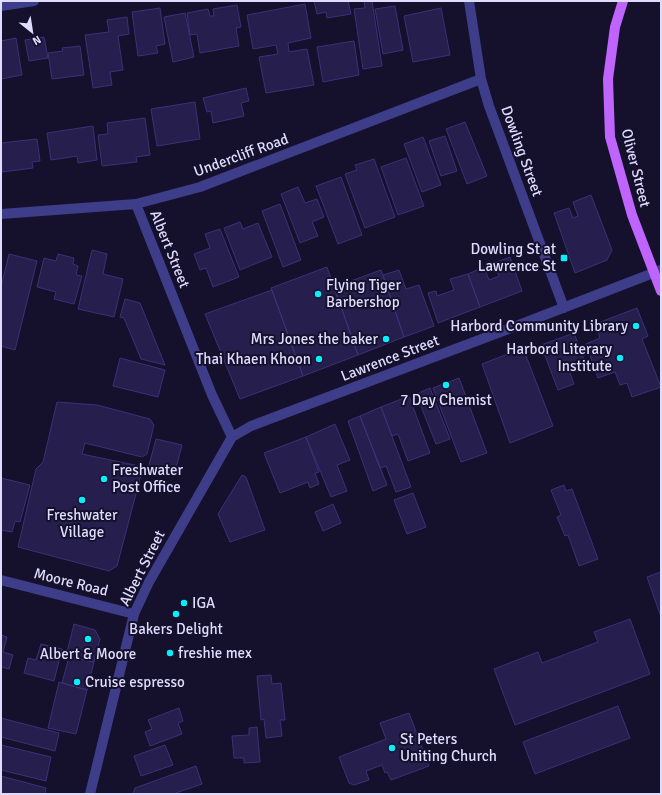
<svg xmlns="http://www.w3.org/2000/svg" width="662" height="795" viewBox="0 0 662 795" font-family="Signika,sans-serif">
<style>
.building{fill:#261e4d;stroke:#3c3078}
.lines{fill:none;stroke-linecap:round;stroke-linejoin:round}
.minor{stroke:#3d3d8a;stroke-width:10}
.major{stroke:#c064fe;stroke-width:10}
.poi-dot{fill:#0aedfd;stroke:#15112c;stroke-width:1.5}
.labels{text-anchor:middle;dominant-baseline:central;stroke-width:4;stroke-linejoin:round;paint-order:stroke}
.street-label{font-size:15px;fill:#dfdcff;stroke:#15112c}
.poi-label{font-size:15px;fill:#dfdcff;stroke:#15112c;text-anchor:start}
</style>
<rect width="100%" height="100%" fill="#15112c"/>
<path class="building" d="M 314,1 L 348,1 L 351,14 L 327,18 L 326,12 L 317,14 Z
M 364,1 L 372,1 L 382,66 L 363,69 L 354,9 L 365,8 Z
M 305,4 L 311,38 L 288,43 L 289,52 L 307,49 L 314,85 L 266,93 L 259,57 L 278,54 L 276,45 L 253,49 L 247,15 Z
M 237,5 L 241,27 L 236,28 L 239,46 L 200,53 L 197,34 L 190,35 L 187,13 L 208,9 L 210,16 L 214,16 L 213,9 Z
M 395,6 L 403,50 L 383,54 L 375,9 Z
M 160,8 L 165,44 L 156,46 L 158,53 L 138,56 L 132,12 Z
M 441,8 L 450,55 L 413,62 L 404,16 Z
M 185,13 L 194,57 L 173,62 L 164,17 Z
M 127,17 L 129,34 L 118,36 L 123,70 L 110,72 L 112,85 L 93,88 L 85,35 L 109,32 L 107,20 Z
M 44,37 L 48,58 L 29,61 L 25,40 Z
M 16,38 L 22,75 L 1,79 L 1,41 Z
M 354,41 L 359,75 L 323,82 L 317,47 Z
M 80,46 L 84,75 L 52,79 L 48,53 L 63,51 L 62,48 Z
M 246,88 L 249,101 L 241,103 L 244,116 L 213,123 L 211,111 L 207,112 L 203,98 Z
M 195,102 L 200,139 L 157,146 L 151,109 Z
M 145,118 L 150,155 L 136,157 L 137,162 L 102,166 L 98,135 L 108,134 L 107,123 Z
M 465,122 L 487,176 L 467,184 L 446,129 Z
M 93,126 L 97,160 L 78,163 L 77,156 L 51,160 L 47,133 Z
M 445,136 L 457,171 L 441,176 L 429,141 Z
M 423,137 L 441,185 L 422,192 L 404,144 Z
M 37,139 L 40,161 L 32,162 L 33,168 L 2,172 L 1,143 Z
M 406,158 L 424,206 L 398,215 L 381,167 Z
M 374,159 L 395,217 L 365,228 L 345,174 L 357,170 L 355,165 Z
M 341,177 L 362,235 L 338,244 L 316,186 Z
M 298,187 L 305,203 L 317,199 L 324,217 L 312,222 L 318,236 L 300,243 L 281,194 Z
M 591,195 L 612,250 L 607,260 L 575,273 L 554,213 L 569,208 L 573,218 L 578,216 L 573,202 Z
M 280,204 L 301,260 L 283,267 L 262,211 Z
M 240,222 L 243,229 L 258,223 L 272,257 L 240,270 L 224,228 Z
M 220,229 L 239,277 L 213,287 L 206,268 L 200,270 L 194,254 L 210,248 L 205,234 Z
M 92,250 L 107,254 L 103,274 L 123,279 L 114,317 L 78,309 Z
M 9,254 L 37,261 L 15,350 L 1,346 L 1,287 Z
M 58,254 L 74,258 L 73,264 L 78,266 L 76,275 L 82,276 L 74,304 L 54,299 L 56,292 L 37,287 L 44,258 L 56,261 Z
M 510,257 L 522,291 L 480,307 L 468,274 L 484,267 L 489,280 L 499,276 L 494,263 Z
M 327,267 L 358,355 L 303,376 L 271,288 Z
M 381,270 L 404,337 L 358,355 L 334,287 Z
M 399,270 L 406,289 L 419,285 L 434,326 L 404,337 L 383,275 Z
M 468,274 L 480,307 L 438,323 L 428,293 L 436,291 L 437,296 L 454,290 L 450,279 Z
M 272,290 L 303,376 L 240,399 L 205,314 Z
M 125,299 L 140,303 L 165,365 L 141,359 L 124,318 L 120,317 Z
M 637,308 L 648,336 L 642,339 L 661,387 L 632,397 L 627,383 L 620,385 L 615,372 L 598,378 L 586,344 L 600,338 L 598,331 L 601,330 L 598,323 Z
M 574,333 L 585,362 L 568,368 L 574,384 L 558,390 L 541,345 Z
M 523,348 L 553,426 L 510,443 L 482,364 Z
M 120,358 L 165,370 L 158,397 L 113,386 Z
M 459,378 L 487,453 L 461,462 L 433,388 Z
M 430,388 L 450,439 L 436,444 L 416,394 Z
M 409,396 L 430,453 L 408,461 L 398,434 L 392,436 L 381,407 Z
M 57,402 L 97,405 L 150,419 L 154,425 L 147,454 L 142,457 L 85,443 L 82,454 L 139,466 L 142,471 L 117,566 L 109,571 L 18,547 L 36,469 L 43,462 Z
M 381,407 L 411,487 L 396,492 L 386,466 L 380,468 L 360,416 Z
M 360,416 L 387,485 L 373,491 L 348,421 Z
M 335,424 L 350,460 L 337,465 L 347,491 L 331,497 L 306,437 Z
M 306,437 L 319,472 L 315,473 L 319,484 L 310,488 L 308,482 L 280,493 L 264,453 Z
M 156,439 L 182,445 L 175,472 L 149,465 Z
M 242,475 L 246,477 L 265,530 L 230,542 L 218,514 Z
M 1,478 L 30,485 L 20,522 L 15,521 L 12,532 L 1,530 Z
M 564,485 L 566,491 L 572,489 L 598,559 L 579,566 L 568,535 L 565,536 L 557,517 L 561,515 L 551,490 Z
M 413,493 L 426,527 L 407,534 L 394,500 Z
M 333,504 L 341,523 L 323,531 L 315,512 Z
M 661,572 L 661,617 L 647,577 Z
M 630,619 L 650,674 L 515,725 L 494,669 L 538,652 L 542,663 L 598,642 L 594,632 Z
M 74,624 L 95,630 L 100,639 L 94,662 L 66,656 Z
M 1,635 L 7,637 L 3,652 L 13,655 L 9,669 L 1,667 Z
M 41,644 L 62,649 L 54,681 L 24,673 L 28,658 L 36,660 Z
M 69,657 L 94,662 L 87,690 L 62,683 Z
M 271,675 L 272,684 L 281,683 L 285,720 L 280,720 L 282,736 L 266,738 L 264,719 L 261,720 L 257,676 Z
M 59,682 L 87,690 L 76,734 L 48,728 Z
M 618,706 L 630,738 L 535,774 L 523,742 Z
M 179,708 L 183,721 L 178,723 L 182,734 L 150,746 L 145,732 L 152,729 L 148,720 Z
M 409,713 L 429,766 L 391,780 L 387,772 L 385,773 L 382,765 L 366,771 L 369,780 L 354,785 L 349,783 L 339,757 L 386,739 L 380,723 Z
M 1,718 L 59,733 L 55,751 L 1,737 Z
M 257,727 L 260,762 L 244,763 L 244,758 L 234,758 L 232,736 L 249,735 L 249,728 Z
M 1,745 L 51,757 L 46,781 L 1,770 Z
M 165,745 L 173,765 L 141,776 L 134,756 Z
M 196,766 L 202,784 L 173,794 L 133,794 L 135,788 Z
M 1,776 L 46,788 L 45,794 L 1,794 Z"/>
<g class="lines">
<path class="minor" d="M 469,1 L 481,79 L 489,106 L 564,308
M 1,6 L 34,1
M 136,204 L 212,395 L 232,437
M 1,214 L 136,204 L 200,187 L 481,79
M 1,580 L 134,614
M 90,794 L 134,614 L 149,582 L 232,437 L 251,426 L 524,323 L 661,270"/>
<path class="major" d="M 623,1 L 615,27 L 608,79 L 610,137 L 632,215 L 661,291"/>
</g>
<g class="poi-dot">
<rect x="560" y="254" width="8" height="8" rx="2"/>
<circle cx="318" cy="294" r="4"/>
<circle cx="636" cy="326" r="4"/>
<circle cx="386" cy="339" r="4"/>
<circle cx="620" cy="358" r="4"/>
<circle cx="319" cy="359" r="4"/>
<circle cx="446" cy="385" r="4"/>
<circle cx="104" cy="479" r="4"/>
<circle cx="82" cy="500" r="4"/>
<circle cx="184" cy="603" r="4"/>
<circle cx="176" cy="614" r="4"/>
<circle cx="88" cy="639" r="4"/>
<circle cx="170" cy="653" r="4"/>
<circle cx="77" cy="682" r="4"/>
<circle cx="392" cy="748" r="4"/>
</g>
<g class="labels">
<g class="street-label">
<text transform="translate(522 151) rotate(70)">Dowling Street</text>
<text transform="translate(241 155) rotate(-20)">Undercliff Road</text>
<text transform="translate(636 168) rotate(76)">Oliver Street</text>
<text transform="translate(170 249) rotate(68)">Albert Street</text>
<text transform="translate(390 358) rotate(-21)">Lawrence Street</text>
<text transform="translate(142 568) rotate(-63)">Albert Street</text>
<text transform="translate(71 582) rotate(14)">Moore Road</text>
</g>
<g class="poi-label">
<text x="556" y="249" text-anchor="end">Dowling St at<tspan x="556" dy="17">Lawrence St</tspan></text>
<text x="326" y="285">Flying Tiger<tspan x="326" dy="17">Barbershop</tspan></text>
<text x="628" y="326" text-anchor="end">Harbord Community Library</text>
<text x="378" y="339" text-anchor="end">Mrs Jones the baker</text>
<text x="612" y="349" text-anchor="end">Harbord Literary<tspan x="612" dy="17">Institute</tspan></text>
<text x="311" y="359" text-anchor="end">Thai Khaen Khoon</text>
<text x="446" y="400" text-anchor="middle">7 Day Chemist</text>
<text x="112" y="470">Freshwater<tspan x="112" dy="17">Post Office</tspan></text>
<text x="82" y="515" text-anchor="middle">Freshwater<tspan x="82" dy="17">Village</tspan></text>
<text x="192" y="603">IGA</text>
<text x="176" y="629" text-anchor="middle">Bakers Delight</text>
<text x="178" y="653">freshie mex</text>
<text x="88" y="654" text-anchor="middle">Albert &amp; Moore</text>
<text x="85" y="682">Cruise espresso</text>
<text x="400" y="739">St Peters<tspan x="400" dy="17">Uniting Church</tspan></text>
</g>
</g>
<rect width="662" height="795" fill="none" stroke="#dfdcff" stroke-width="4"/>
<g transform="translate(32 32) rotate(150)" stroke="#15112c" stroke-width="3" paint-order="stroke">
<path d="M0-3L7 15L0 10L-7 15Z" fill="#dfdcff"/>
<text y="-6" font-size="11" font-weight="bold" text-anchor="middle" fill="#dfdcff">N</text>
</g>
</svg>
